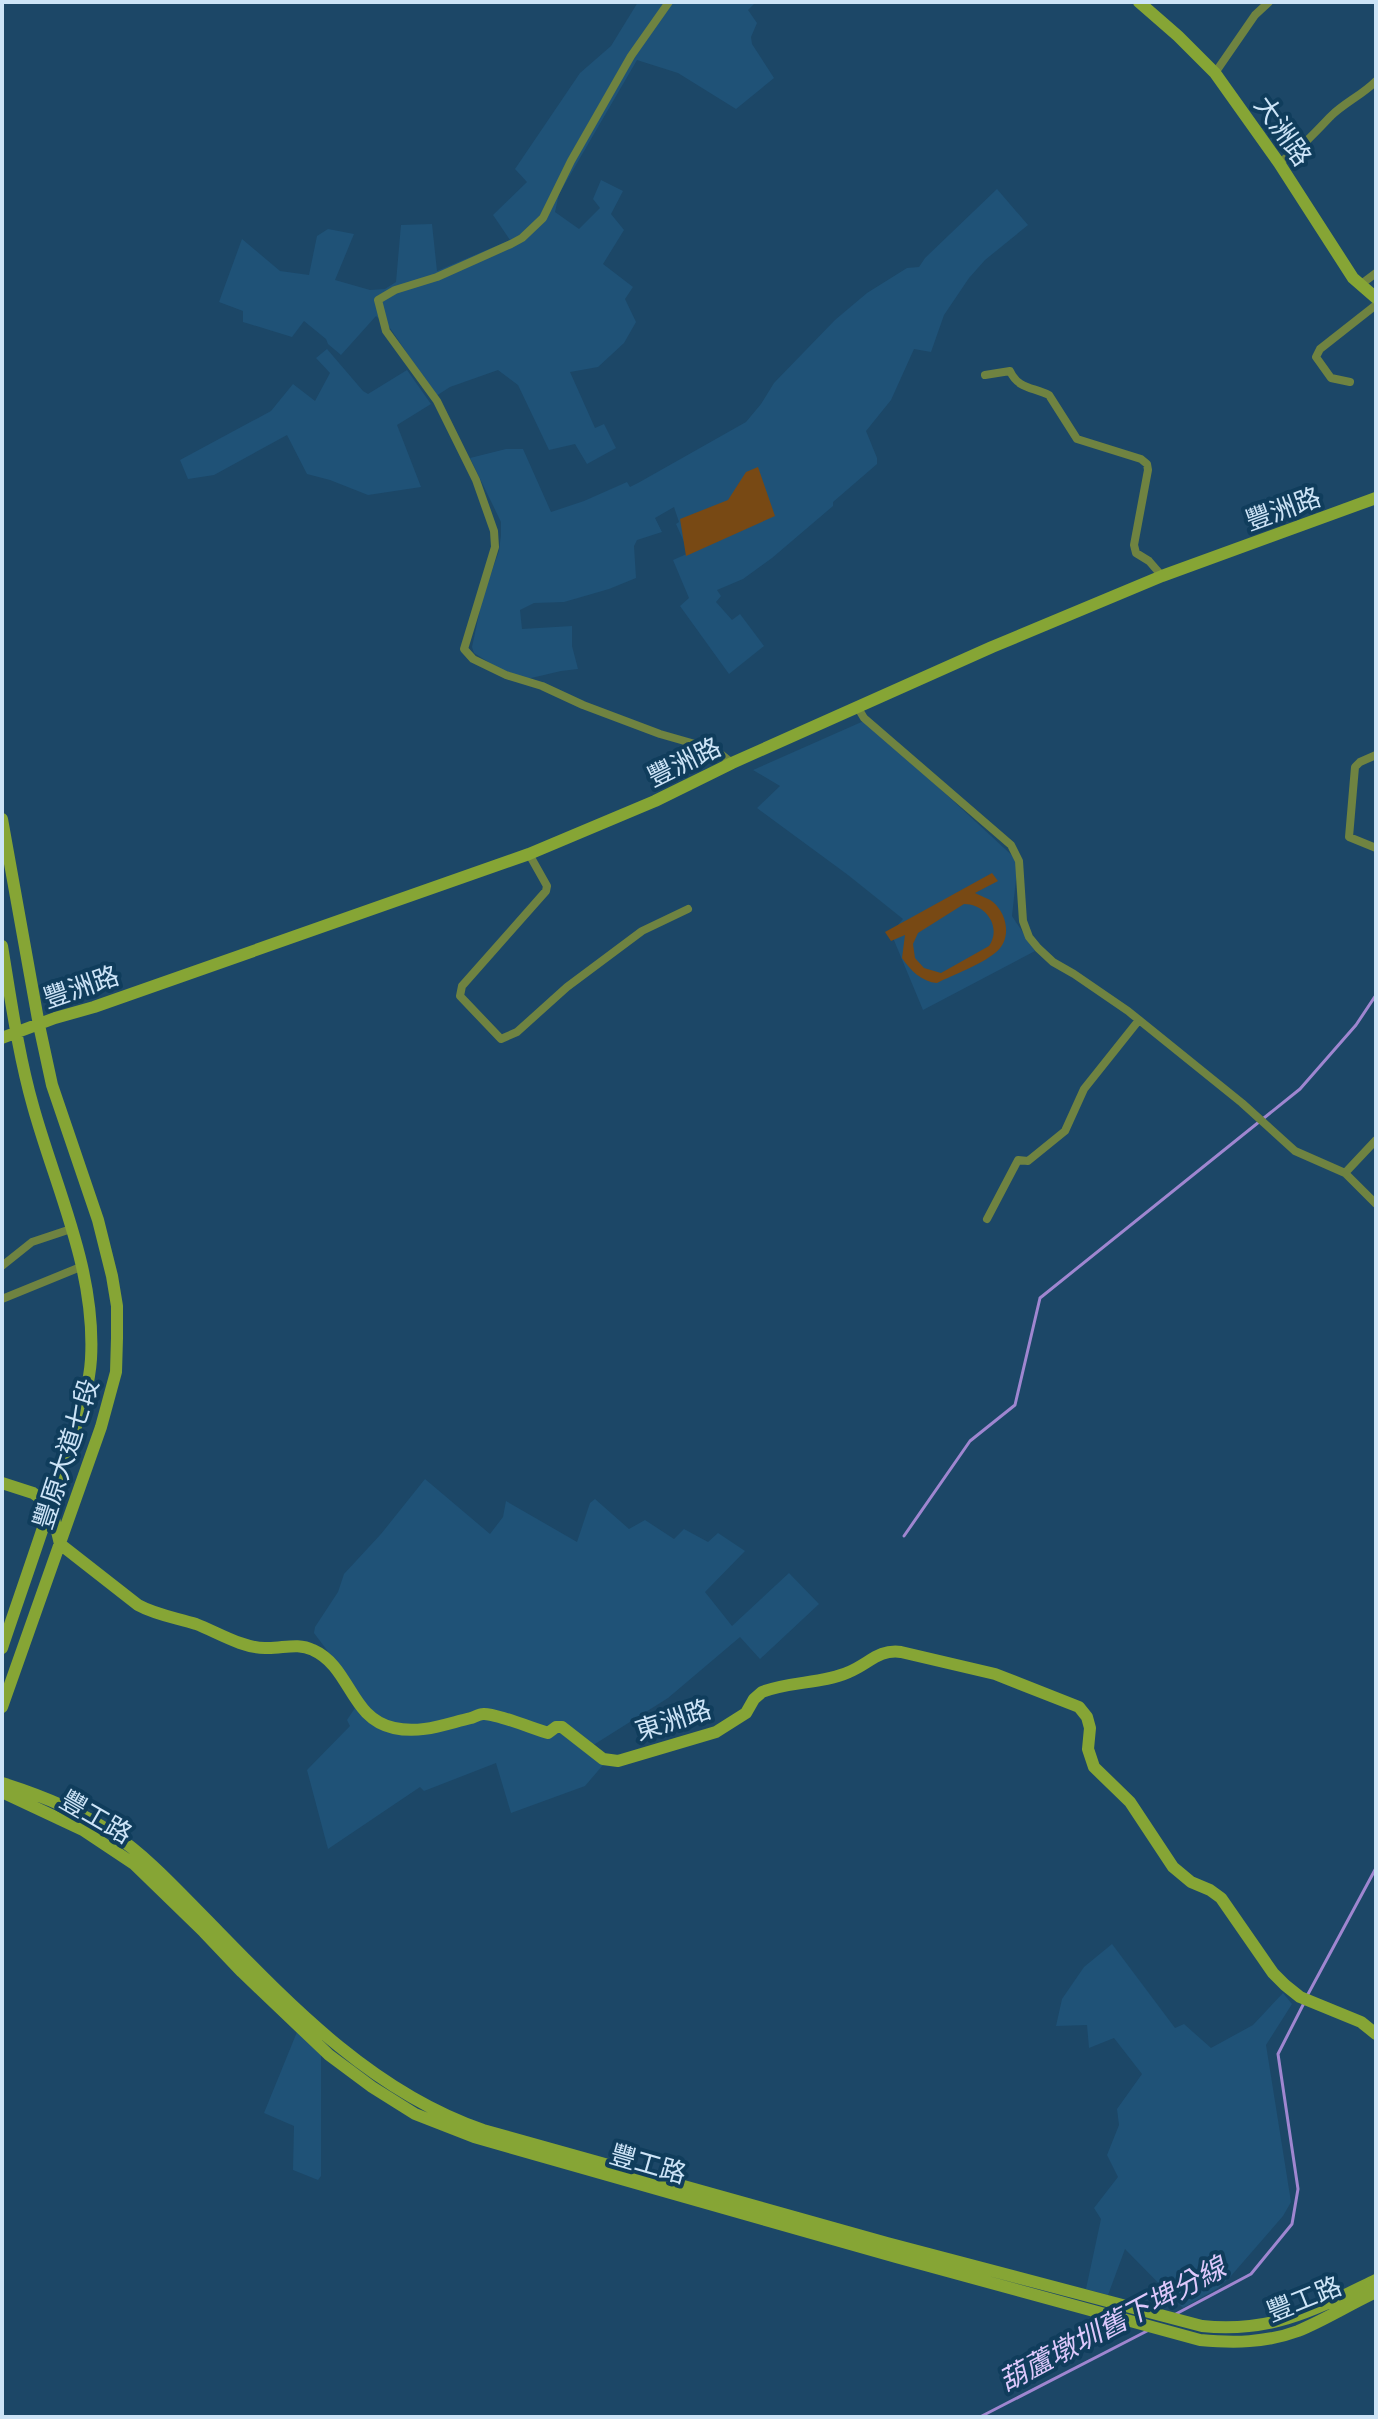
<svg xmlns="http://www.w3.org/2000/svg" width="1378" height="2419" viewBox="0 0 1378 2419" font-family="Cabin,'Noto Sans TC',sans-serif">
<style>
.built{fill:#1f5277}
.green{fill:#784914;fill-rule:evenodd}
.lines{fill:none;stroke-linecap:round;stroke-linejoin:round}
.stream{stroke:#9f86d0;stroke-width:3}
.street{stroke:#6f8341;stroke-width:8}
.secondary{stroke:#86a535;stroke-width:12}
.labels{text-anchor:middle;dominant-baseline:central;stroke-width:8;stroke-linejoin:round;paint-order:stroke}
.street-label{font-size:26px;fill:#cde4f7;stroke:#103d5c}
.water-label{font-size:28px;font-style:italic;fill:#ddc8fb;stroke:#103d5c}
</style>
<rect width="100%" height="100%" fill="#1c4767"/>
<path class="built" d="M 638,2 L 756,2 L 748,10 L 757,23 L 751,37 L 752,44 L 774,78 L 736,109 L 678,73 L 637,60 L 559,194 L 555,212 L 579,229 L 600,208 L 593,199 L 601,180 L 623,191 L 611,214 L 624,230 L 603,264 L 633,287 L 625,299 L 636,322 L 624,343 L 598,367 L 570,372 L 595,428 L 604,424 L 616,448 L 587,464 L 575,444 L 549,450 L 518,385 L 498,370 L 450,387 L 436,396 L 390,328 L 376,316 L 341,355 L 328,344 L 326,339 L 304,321 L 292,337 L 243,322 L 243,311 L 219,302 L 242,239 L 280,271 L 309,275 L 317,236 L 328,229 L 354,234 L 335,280 L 370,290 L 385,289 L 396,282 L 401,225 L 432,224 L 437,271 L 510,240 L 493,215 L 527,182 L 515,169 L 580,73 L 611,46 Z
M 997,189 L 1028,225 L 985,260 L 969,278 L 944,315 L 931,352 L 914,349 L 891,400 L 866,431 L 877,458 L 877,464 L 833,502 L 833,506 L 772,558 L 743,579 L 717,590 L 721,596 L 716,602 L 732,620 L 740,614 L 764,646 L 729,674 L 680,606 L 689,598 L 673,560 L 689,553 L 676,524 L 679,522 L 674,507 L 655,518 L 662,532 L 637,540 L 634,546 L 636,578 L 609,589 L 564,602 L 534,603 L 520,610 L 522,629 L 572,626 L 572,646 L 578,669 L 561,671 L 527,679 L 498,668 L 474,653 L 472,647 L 483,596 L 499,551 L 501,535 L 501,522 L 470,458 L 506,449 L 523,449 L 551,512 L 584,501 L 627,482 L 630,487 L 638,483 L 746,422 L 761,404 L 774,383 L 835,320 L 867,293 L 907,268 L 919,267 L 925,258 Z
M 327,349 L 363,391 L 368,394 L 407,370 L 431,404 L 397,425 L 421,487 L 368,495 L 330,480 L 307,474 L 287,435 L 214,475 L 188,479 L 180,460 L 271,411 L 293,384 L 315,401 L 330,373 L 316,358 Z
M 866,720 L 1018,861 L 1012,916 L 1035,951 L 923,1010 L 891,933 L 903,919 L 848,875 L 757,808 L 780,786 L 753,770 Z
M 425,1479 L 490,1534 L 503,1517 L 506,1501 L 577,1542 L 590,1503 L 595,1499 L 629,1529 L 645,1520 L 674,1539 L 684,1529 L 708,1542 L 718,1533 L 745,1551 L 705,1592 L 732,1626 L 789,1573 L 819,1604 L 760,1659 L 740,1637 L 668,1698 L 587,1749 L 603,1765 L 585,1786 L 511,1813 L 496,1763 L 424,1791 L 420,1787 L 328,1849 L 307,1770 L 350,1726 L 347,1720 L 355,1708 L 351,1682 L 314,1633 L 315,1627 L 338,1592 L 344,1574 L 381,1534 Z
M 1112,1944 L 1175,2028 L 1184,2024 L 1211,2048 L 1253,2025 L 1283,1993 L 1292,2004 L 1266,2045 L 1291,2202 L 1283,2216 L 1230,2277 L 1218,2288 L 1183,2308 L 1125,2249 L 1108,2295 L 1086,2289 L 1101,2219 L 1094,2208 L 1118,2177 L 1107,2155 L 1119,2125 L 1117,2109 L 1142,2074 L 1114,2038 L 1089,2048 L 1087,2025 L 1056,2026 L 1062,1999 L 1084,1967 Z
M 297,2032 L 321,2052 L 321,2176 L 318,2180 L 293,2170 L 294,2126 L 264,2113 Z"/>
<path class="green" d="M 758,467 L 775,516 L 686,556 L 680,519 L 728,500 L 746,472 Z
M 992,873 L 998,881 L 975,893 C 980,896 988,898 993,902 C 1008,915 1012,940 995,953 C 982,964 953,975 937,983 C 922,982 910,970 902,958 L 905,935 L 891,941 L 885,932 ZM 964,904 C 986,904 1002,927 989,946 L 941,973 L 924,968 L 915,958 L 913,944 L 918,933 Z"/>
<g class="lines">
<path class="stream" d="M 904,1536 L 970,1441 L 1015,1405 L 1040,1298 L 1300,1089 L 1356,1025 L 1376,995
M 1307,1996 L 1376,1868
M 1174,2315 L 1251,2274 L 1292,2224 L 1298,2189 L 1278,2054 L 1304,2003
M 980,2417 L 1147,2331"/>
<path class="street" d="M 669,2 L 631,56 L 571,161 L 543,218 L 522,238 L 511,244 L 437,277 L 395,290 L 378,300 L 386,331 L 437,401 L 476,480 L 494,531 L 495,547 L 464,649 L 473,659 L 506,675 L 542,686 L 583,705 L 660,734 L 716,750 L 732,763
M 1215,73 L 1255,15 L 1269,2
M 1279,163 C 1300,149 1314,134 1331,116 C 1344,103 1362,95 1376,81
M 1360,285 L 1376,273
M 985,375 L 1010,371 C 1018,389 1033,387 1049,395 L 1077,439 L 1141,459 L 1147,464 L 1148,470 L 1134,545 L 1136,553 L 1149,561 L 1162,576
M 1350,382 L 1331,378 L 1316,357 L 1320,349 L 1376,305
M 858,708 L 864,718 L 1011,845 L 1019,861 L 1023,921 L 1029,937 L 1038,948 L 1053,962 L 1074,974 L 1128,1011 L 1242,1103 L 1295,1151 L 1345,1173 L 1376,1204
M 1376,755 L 1360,762 L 1355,767 L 1349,837 L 1376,848
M 529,854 L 547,886 L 546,891 L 462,986 L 460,996 L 501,1039 L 517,1032 L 567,987 L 642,931 L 688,909
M 1345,1173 L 1376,1140
M 987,1219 L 1018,1160 L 1028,1161 L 1065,1131 L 1084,1089 L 1139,1020
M 2,1266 L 32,1242 L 71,1229
M 2,1299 L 83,1266"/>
<path class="secondary" d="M 1139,2 L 1178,36 L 1215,73 L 1279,163 L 1353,278 L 1376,298
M 2,819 L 39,1025 L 52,1085 L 98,1220 L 112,1276 L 117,1306 L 117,1338 L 116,1372 L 101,1427 L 2,1707
M 2,946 C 11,1000 18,1053 33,1106 C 56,1189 96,1270 91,1359 C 89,1391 77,1422 68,1452 C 47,1518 24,1583 2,1648
M 2,1038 L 55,1018 L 94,1007 L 529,854 L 655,801 L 732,763 L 992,647 L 1162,576 L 1376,498
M 2,1483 L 33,1493 L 51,1506 L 60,1544 L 138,1605 C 156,1615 177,1618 196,1624 C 217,1632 242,1648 265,1648 C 282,1649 297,1642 313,1650 C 351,1667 350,1719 394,1728 C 421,1734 445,1724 471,1718 C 474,1717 480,1714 483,1714 C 495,1713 534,1729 548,1733 L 556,1727 L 562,1727 L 603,1759 L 618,1761 L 716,1732 L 746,1713 L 754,1699 L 762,1692 C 790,1681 822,1684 849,1672 C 869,1664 878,1649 901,1652 L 995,1674 L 1079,1707 L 1087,1717 L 1090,1728 L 1088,1749 L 1094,1767 L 1130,1802 L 1173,1867 L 1191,1882 L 1210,1890 L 1221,1898 L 1273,1973 L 1285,1985 L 1300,1997 L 1361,2022 L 1376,2034
M 2,1783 C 40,1795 79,1810 112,1833 C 149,1858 179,1892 210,1923 C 290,2005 372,2092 483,2130 L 887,2243 L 1202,2326 C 1273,2333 1314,2310 1376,2280
M 2,1792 L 83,1830 L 134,1864 L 204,1932 L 242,1972 L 329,2055 L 372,2087 L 415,2114 L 474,2137 L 896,2257 L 1200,2340 C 1233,2343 1266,2343 1298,2331 C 1325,2320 1350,2304 1376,2292"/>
</g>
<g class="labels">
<g class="street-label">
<text transform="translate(1283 131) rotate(55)">大洲路</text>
<text transform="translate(1283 509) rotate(-20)">豐洲路</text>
<text transform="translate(684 762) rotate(-26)">豐洲路</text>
<text transform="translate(81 987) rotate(-19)">豐洲路</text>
<text transform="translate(66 1454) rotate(-72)">豐原大道七段</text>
<text transform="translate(673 1720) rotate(-18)">東洲路</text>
<text transform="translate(96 1817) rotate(30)">豐工路</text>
<text transform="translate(648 2164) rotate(16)">豐工路</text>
<text transform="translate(1304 2299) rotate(-22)">豐工路</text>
</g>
<g class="water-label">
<text transform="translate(1112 2324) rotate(-28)">葫蘆墩圳舊下埤分線</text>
</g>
</g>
<rect width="1378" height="2419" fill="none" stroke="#cde4f7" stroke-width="8"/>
</svg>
